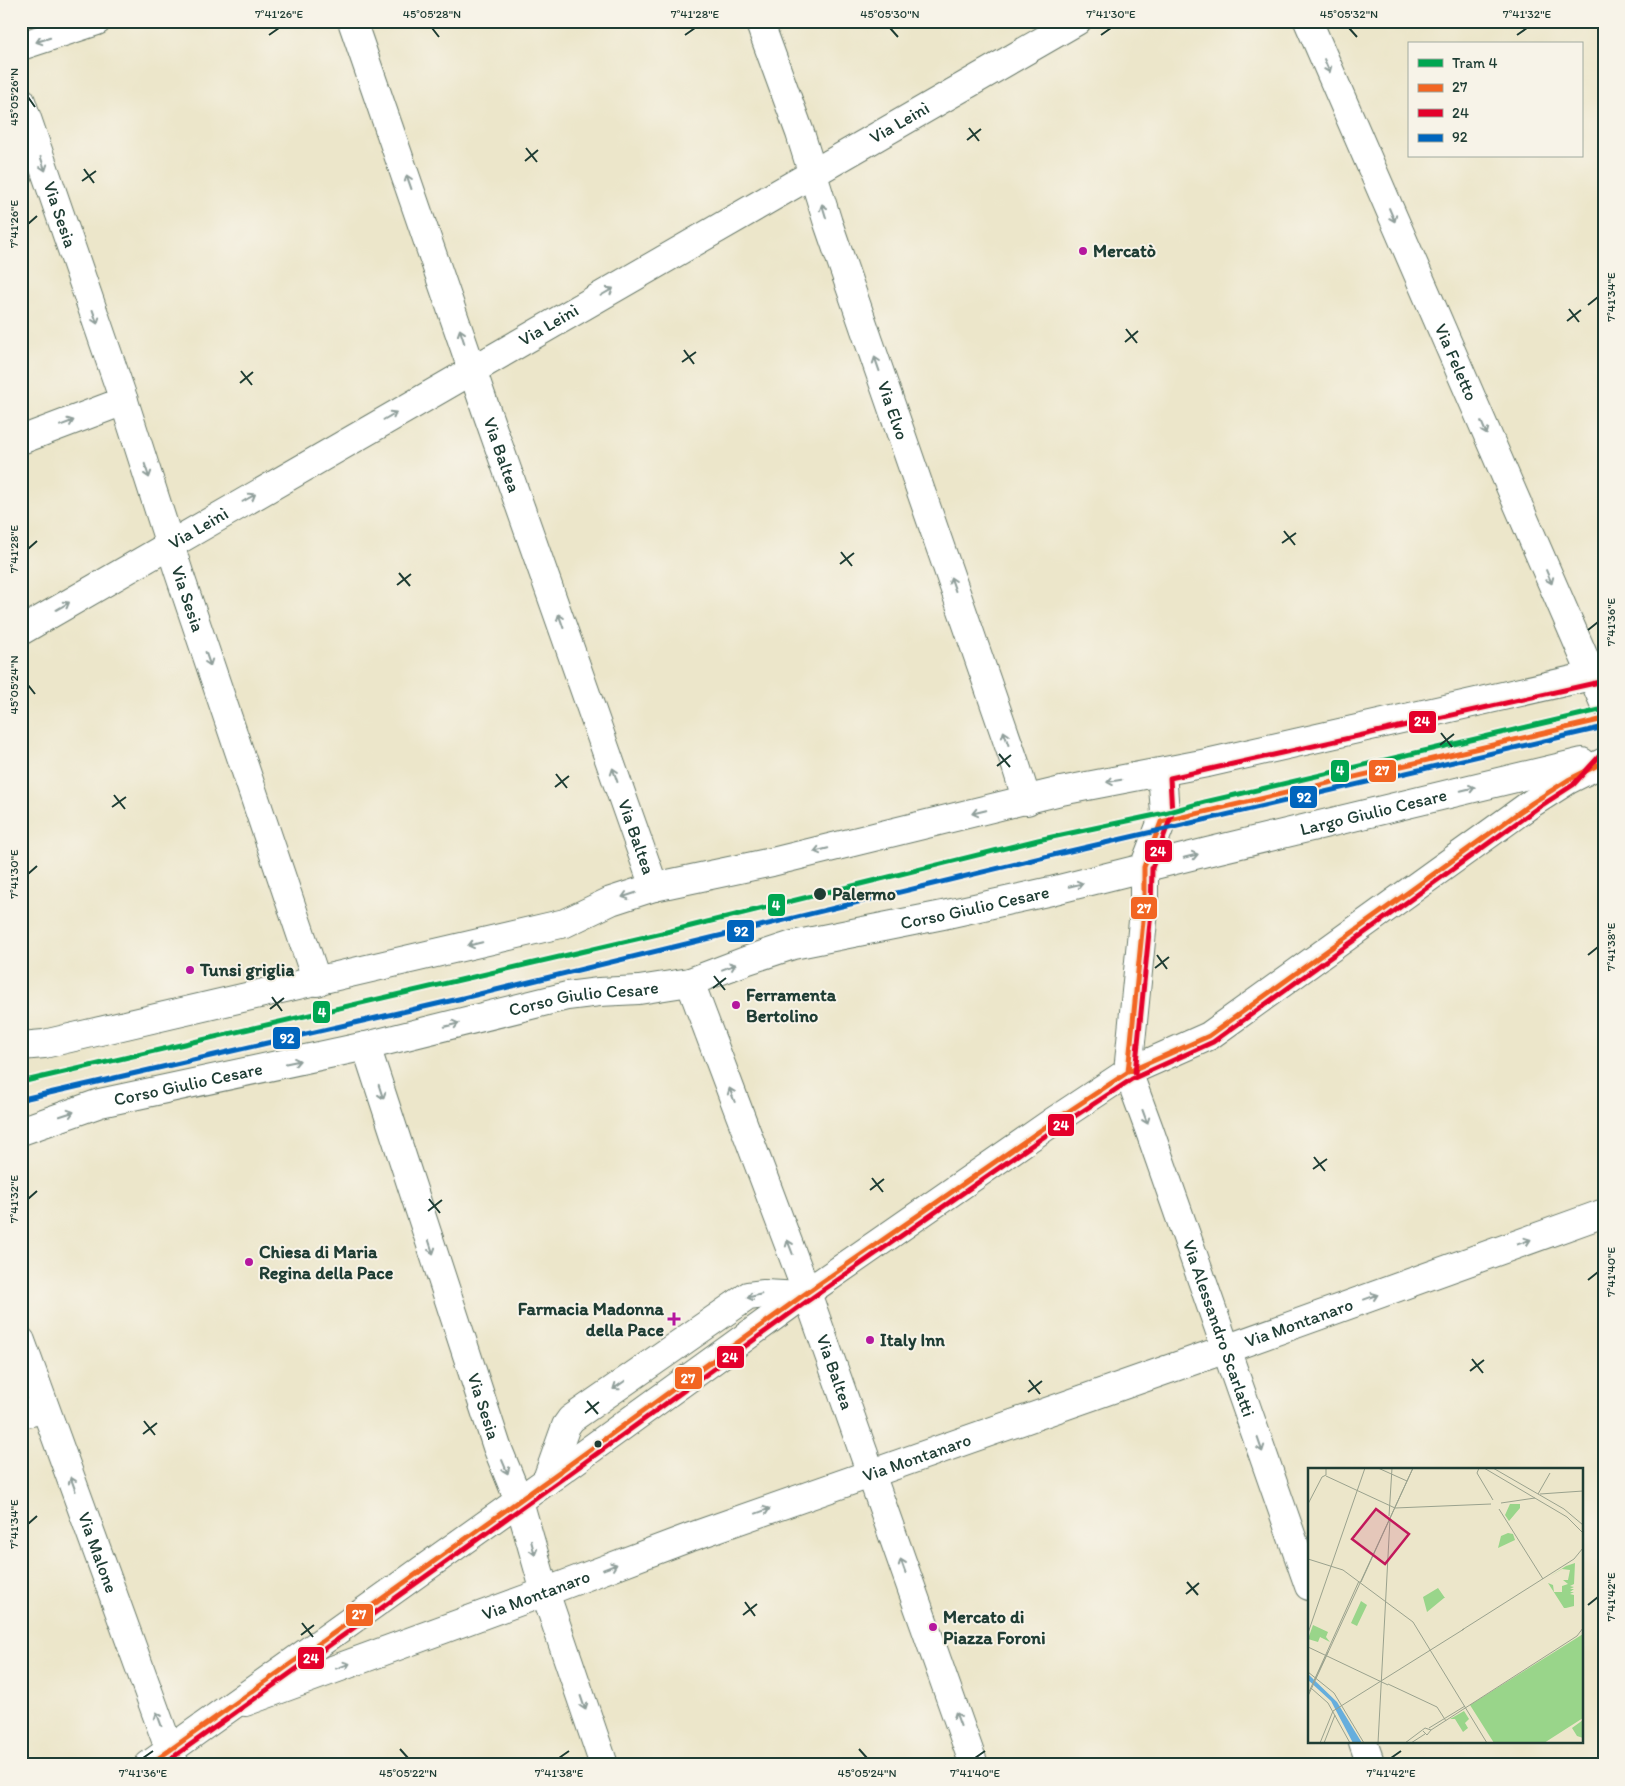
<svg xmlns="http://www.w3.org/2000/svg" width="1625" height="1786" viewBox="0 0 1625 1786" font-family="Itim,sans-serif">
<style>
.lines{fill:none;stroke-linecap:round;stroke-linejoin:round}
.minor-casing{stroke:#677868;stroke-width:30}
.major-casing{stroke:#677868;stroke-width:30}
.minor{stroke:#fff;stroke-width:28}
.major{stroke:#fff;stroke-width:28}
.bus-1-casing{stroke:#f7f3e8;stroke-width:9}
.bus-2-casing{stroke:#f7f3e8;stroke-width:9}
.bus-3-casing{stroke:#f7f3e8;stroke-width:9}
.bus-1{stroke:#f26522;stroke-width:5}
.bus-2{stroke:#e4002b;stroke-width:5}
.bus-3{stroke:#0065bd;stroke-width:5}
.tram-1-casing{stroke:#f7f3e8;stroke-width:9}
.tram-1{stroke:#00a651;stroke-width:5}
.oneway{stroke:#8f9e9a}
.ticks{fill:none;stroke:#1f3d34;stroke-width:2}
.poi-dot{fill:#b5179e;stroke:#f7f3e8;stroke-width:2}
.stop-dot{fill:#1f3d34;stroke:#f7f3e8;stroke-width:2}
.labels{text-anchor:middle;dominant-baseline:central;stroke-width:4;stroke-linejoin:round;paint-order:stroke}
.street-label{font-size:18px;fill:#1f3d34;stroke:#f7f3e8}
.poi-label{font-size:18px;font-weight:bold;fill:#1f3d34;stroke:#f7f3e8;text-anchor:start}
.stop-label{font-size:18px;font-weight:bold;fill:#1f3d34;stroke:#f7f3e8;text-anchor:start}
.inset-road{fill:none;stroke:#9aa28e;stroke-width:1}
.view{fill:#c2185b;fill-opacity:0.15;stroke:#c2185b;stroke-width:2.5}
.inset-edge{fill:none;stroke:#1f3d34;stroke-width:2.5}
.line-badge{stroke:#f7f3e8;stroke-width:2}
.badge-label{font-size:14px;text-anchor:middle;font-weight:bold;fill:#fff}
.neatline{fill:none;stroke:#1f3d34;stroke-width:2}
.ticks-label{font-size:12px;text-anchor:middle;fill:#1f3d34}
</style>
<rect width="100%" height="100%" fill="#f7f3e8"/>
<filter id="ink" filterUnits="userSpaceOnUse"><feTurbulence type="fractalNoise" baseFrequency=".02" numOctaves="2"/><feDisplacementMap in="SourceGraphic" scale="10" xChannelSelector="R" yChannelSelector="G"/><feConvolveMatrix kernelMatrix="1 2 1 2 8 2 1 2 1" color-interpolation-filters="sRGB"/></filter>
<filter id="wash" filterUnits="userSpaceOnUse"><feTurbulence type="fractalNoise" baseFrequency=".0096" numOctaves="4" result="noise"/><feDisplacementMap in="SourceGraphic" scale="20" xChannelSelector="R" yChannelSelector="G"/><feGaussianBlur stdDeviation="1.12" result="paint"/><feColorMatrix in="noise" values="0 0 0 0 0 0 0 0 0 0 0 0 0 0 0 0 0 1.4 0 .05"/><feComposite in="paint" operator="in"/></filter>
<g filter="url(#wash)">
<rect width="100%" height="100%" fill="#ece6ca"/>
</g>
<g filter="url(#ink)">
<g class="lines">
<defs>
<g id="minor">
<path id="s1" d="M 352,21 L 486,410 L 654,887"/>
<path id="s2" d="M 759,21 L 800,133 L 828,223 L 1016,766 L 1027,801"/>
<path id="s3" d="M 1308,21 L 1604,703"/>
<path d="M 21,46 L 97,21"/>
<path id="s4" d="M 21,101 L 124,401 L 180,576 L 317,982"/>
<path d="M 21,440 L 124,401"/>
<path id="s5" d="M 21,631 C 373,427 724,222 1077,21"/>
<path id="s6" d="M 690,982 L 807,1293 L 974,1765"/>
<path id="s7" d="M 366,1046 L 497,1447 L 519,1501 L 545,1592 L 604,1765"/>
<path id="s8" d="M 1128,1072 L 1149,1129 L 1309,1586"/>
<path id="s9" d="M 21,1341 L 175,1765"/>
<path d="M 21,1414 L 45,1409"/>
<path d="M 546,1482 L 566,1426 L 571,1419 L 748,1296 L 764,1294 L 802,1296"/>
<path id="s10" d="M 245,1702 L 545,1592 L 688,1538 L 1226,1349 L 1604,1213"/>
<path d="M 1363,1742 L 1371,1765"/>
</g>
<g id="major">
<path d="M 21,1046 L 44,1044 L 565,923 L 611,901 L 654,887 L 772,862 L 1061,791 L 1207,763 L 1604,673"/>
<path d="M 1128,1072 L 1144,911 L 1144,867 L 1165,813 L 1162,772"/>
<path id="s11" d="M 21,1131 L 100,1103 L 366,1046 L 567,996 L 599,992 L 639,990 L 690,982 L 748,960 L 793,945 L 943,915 L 1051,891 L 1207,852 L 1582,762"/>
<path d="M 149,1765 L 562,1470 L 802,1296 L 1051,1123 L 1128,1072 L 1209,1036 L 1532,803 L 1568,780 L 1604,762"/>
</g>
</defs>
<use href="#minor" class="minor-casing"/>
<use href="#major" class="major-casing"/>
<use href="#minor" class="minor"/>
<use href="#major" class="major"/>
<defs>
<path id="bus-1" d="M 1161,822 L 1604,719
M 1128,1072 L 1144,911 L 1144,867 L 1161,822
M 149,1765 L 562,1470 L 802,1296 L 1051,1123 L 1128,1072 L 1209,1036 L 1532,803 L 1568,780 L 1604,762"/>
<path id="bus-2" d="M 1135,1073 L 1151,912 L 1152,868 L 1172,814 L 1170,778 L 1604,681
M 162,1765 L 566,1476 L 806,1302 L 1055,1129 L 1132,1079 L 1213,1042 L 1536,809 L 1573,785 L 1604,751"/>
<path id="bus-3" d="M 23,1099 L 463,998 L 1053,855 L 1604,727"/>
</defs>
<use href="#bus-1" class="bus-1-casing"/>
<use href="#bus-2" class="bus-2-casing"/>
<use href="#bus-3" class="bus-3-casing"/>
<use href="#bus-1" class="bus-1"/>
<use href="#bus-2" class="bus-2"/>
<use href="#bus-3" class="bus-3"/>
<defs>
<path id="tram-1" d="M 21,1082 L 675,930 L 1038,840 L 1165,813 L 1205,802 L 1604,709"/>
</defs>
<use href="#tram-1" class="tram-1-casing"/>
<use href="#tram-1" class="tram-1"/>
</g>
<defs><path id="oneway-shaft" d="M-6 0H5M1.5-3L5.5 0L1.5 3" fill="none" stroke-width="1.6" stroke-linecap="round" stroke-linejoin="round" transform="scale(1.25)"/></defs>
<g class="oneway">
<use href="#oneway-shaft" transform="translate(43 40) rotate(163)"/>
<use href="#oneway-shaft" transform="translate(1327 66) rotate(67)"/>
<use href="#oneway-shaft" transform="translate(43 164) rotate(71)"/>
<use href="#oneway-shaft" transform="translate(409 182) rotate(-109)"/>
<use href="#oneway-shaft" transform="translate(824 211) rotate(-107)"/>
<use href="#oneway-shaft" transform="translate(1392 215) rotate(67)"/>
<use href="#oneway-shaft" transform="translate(607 292) rotate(-30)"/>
<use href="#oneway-shaft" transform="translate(95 317) rotate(71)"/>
<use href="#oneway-shaft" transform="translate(462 336) rotate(-108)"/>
<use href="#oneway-shaft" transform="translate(877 364) rotate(-109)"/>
<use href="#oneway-shaft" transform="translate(390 416) rotate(-30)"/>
<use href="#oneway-shaft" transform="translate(67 423) rotate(-21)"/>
<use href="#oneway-shaft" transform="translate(1484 428) rotate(67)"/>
<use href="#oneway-shaft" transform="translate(147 471) rotate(72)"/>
<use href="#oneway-shaft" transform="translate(249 498) rotate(-30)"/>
<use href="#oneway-shaft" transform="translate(1549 577) rotate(67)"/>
<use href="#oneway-shaft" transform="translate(953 584) rotate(-109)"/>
<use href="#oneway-shaft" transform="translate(63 606) rotate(-30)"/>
<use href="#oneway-shaft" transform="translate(561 621) rotate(-109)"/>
<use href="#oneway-shaft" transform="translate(208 659) rotate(71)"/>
<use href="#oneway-shaft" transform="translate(1006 738) rotate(-109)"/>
<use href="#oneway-shaft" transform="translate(615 775) rotate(-109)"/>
<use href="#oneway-shaft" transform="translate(1114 781) rotate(170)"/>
<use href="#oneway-shaft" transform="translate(1468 789) rotate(-13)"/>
<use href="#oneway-shaft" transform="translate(979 812) rotate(166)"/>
<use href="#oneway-shaft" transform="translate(821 850) rotate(166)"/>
<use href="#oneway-shaft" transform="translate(1191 856) rotate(-14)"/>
<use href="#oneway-shaft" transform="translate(1076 885) rotate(-14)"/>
<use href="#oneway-shaft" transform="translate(629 895) rotate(162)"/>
<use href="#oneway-shaft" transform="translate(475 944) rotate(167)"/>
<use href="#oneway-shaft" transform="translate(729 967) rotate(-21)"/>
<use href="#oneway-shaft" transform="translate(452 1025) rotate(-14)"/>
<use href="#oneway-shaft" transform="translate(293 1062) rotate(-12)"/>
<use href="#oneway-shaft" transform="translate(381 1092) rotate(72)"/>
<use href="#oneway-shaft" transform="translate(732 1095) rotate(-111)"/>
<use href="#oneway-shaft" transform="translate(67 1114) rotate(-18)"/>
<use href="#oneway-shaft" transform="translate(1145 1117) rotate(70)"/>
<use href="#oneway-shaft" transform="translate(1524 1242) rotate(-20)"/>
<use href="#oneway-shaft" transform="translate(431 1247) rotate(72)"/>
<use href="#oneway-shaft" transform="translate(790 1247) rotate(-111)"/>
<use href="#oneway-shaft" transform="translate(754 1296) rotate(167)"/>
<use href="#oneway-shaft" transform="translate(1371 1297) rotate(-20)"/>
<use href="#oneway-shaft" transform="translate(619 1385) rotate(145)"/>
<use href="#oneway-shaft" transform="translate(1260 1445) rotate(71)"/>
<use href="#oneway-shaft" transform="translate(505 1467) rotate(67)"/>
<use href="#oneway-shaft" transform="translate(73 1484) rotate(-110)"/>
<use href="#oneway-shaft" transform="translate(763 1511) rotate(-20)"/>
<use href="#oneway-shaft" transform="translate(533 1548) rotate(75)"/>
<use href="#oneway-shaft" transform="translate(903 1566) rotate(-110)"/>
<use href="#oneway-shaft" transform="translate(610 1567) rotate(-21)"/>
<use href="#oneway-shaft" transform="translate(343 1666) rotate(-20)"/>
<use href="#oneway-shaft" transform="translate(583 1703) rotate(71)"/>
<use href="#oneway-shaft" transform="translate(159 1719) rotate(-110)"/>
<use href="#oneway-shaft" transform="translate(958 1719) rotate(-110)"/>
</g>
</g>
<path class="ticks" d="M 432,28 L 439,37M 890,28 L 898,37M 1349,28 L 1357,37M 269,35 L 279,28M 685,35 L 695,28M 1101,35 L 1111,28M 1517,35 L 1527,28M 28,97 L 35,107M 969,128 L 979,141M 967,140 L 981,129M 526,148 L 537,162M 525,161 L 538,150M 84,169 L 94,183M 82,181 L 96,171M 28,224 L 37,216M 1588,305 L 1598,297M 1569,309 L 1579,322M 1567,321 L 1581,310M 1126,329 L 1137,343M 1125,342 L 1138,331M 684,350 L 694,364M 682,362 L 696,352M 241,371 L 252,385M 240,383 L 253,372M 1284,531 L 1295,545M 1282,543 L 1296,533M 28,549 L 37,541M 841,552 L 852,566M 840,564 L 854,553M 399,573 L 410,586M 397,585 L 411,574M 1588,630 L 1598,622M 28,685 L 35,694M 1441,733 L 1452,747M 1440,745 L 1454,734M 999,754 L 1010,767M 997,766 L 1011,755M 556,774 L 567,788M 555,787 L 569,776M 114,795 L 125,809M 112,807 L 126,797M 28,874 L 37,866M 1157,955 L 1167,969M 1588,955 L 1598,947M 1155,968 L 1169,957M 714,976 L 725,990M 713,988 L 726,978M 272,997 L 282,1011M 270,1009 L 284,998M 1314,1157 L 1325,1171M 1313,1169 L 1327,1159M 872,1178 L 883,1192M 870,1190 L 884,1179M 28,1199 L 37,1191M 429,1199 L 440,1213M 428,1211 L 442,1200M 1588,1280 L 1598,1272M 1472,1359 L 1483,1373M 1470,1371 L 1484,1360M 1029,1380 L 1040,1394M 1028,1392 L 1042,1381M 587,1401 L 598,1414M 585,1413 L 599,1402M 144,1421 L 155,1435M 143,1434 L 157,1423M 28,1524 L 37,1516M 1187,1582 L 1198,1595M 1186,1594 L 1199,1583M 745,1602 L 755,1616M 1588,1605 L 1598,1597M 743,1615 L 757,1604M 302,1623 L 313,1637M 301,1635 L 314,1625M 400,1749 L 408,1758M 859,1749 L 867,1758M 143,1758 L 153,1751M 559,1758 L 569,1751M 975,1758 L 985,1751M 1391,1758 L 1401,1751"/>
<g class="poi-dot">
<circle cx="1083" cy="251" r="5"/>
<circle cx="190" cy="970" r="5"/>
<circle cx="736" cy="1005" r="5"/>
<circle cx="249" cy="1262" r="5"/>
<path d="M671.5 1311.5h5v5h5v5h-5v5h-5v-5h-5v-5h5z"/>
<circle cx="870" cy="1340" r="5"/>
<circle cx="933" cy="1627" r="5"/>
</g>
<g class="stop-dot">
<circle cx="820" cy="894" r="7"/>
<circle cx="598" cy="1444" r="4.5"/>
</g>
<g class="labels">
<g class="street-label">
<text stroke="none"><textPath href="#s5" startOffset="1015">Via Leinì</textPath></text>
<text stroke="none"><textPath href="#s4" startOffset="120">Via Sesia</textPath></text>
<text stroke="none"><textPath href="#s5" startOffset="610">Via Leinì</textPath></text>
<text stroke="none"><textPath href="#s3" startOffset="372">Via Feletto</textPath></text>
<text stroke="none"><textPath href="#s2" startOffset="412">Via Elvo</textPath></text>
<text stroke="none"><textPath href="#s1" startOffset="459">Via Baltea</textPath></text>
<text stroke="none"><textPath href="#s5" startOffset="205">Via Leinì</textPath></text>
<text stroke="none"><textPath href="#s4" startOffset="525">Via Sesia</textPath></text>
<text stroke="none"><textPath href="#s11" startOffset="1392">Largo Giulio Cesare</textPath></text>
<text stroke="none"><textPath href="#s1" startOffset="864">Via Baltea</textPath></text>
<text stroke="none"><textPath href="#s11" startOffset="982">Corso Giulio Cesare</textPath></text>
<text stroke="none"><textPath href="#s11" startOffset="579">Corso Giulio Cesare</textPath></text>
<text stroke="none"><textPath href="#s11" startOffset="174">Corso Giulio Cesare</textPath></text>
<text stroke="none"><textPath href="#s10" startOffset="1120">Via Montanaro</textPath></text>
<text stroke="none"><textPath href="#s8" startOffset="272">Via Alessandro Scarlatti</textPath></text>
<text stroke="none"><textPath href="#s6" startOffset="416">Via Baltea</textPath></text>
<text stroke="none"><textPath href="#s7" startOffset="379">Via Sesia</textPath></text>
<text stroke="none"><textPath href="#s10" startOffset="715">Via Montanaro</textPath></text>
<text stroke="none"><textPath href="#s9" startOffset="225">Via Malone</textPath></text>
<text stroke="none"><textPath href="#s10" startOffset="310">Via Montanaro</textPath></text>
</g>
<g class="poi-label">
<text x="1093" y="251">Mercatò</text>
<text x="200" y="970">Tunsi griglia</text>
<text x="746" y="995">Ferramenta<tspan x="746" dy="21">Bertolino</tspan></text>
<text x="259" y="1252">Chiesa di Maria<tspan x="259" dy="21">Regina della Pace</tspan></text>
<text x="664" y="1309" text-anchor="end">Farmacia Madonna<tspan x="664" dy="21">della Pace</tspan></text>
<text x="880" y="1340">Italy Inn</text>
<text x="943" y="1617">Mercato di<tspan x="943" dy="21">Piazza Foroni</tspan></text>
</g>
<g class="stop-label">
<text x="832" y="894">Palermo</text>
</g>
</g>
<g transform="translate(1308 1468)">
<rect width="275" height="275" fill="#ece6ca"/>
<path d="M 202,36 L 212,36 L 212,40 L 201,53 L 197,47 ZM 200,65 L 205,66 L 207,72 L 190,80 L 193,68 ZM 267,95 L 266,116 L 262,118 L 266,119 L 262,121 L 266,121 L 262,124 L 266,124 L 262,126 L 266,127 L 266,138 L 258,140 L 256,140 L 240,115 L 245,117 L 246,124 L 254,124 L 254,118 L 260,116 L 255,112 L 260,112 L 262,102 L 254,101 L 241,109 L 258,98 ZM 130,120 L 137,130 L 142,130 L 136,130 L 119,144 L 115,129 ZM 53,133 L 59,137 L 49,158 L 43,155 ZM 5,157 L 20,164 L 18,169 L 22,174 L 12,169 L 10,174 L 0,171 ZM 275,166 L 275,250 L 236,275 L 186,275 L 162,237 ZM 156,243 L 161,251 L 157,255 L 160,260 L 155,264 L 147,251 L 142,251 ZM 275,252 L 275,270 L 269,268 L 264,260 Z" fill="#99d58a"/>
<path d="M 0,206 L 29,234 L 54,275 L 45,275 L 23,233 L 0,212 Z" fill="#66aedd"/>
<path class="inset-road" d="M 70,0 L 99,13M 171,0 L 169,5 L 185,32M 176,0 L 259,49 L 275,65M 185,0 L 256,41 L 275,57M 18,8 L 87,40 L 183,36M 230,26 L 242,5M 232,26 L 275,23M 193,35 L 227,30M 0,36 L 14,9 L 18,7 L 18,0M 191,41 L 235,111M 81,48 L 84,0M 0,91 L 35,102 L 105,154 L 179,275M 53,114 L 105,0M 154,162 L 266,91 L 275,80M 0,165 L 57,0M 0,179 L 80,217M 0,204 L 26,225 L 56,275M 7,211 L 20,184M 73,213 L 156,161M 80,216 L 129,239 L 138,253M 3,220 L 20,235 L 42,275M 0,226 L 51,113M 0,228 L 105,0M 121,260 L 157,238M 123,262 L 269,168 L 275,160M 12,275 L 25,243 L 73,213M 16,275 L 27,247M 70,275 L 82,51M 97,275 L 117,260 L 123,262 L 119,267 L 115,263M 103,275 L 117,266"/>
<path class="view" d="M 68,41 L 101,66 L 77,96 L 44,71 Z"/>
<rect width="275" height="275" class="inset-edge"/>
</g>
<g class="line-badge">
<rect x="1408" y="710" width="29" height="24" rx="5" fill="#e4002b"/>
<rect x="1368" y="759" width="29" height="24" rx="5" fill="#f26522"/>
<rect x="1330" y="759" width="20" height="24" rx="5" fill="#00a651"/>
<rect x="1289" y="785" width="29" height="24" rx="5" fill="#0065bd"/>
<rect x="1144" y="839" width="29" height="24" rx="5" fill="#e4002b"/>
<rect x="767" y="893" width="19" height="24" rx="5" fill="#00a651"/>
<rect x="1130" y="896" width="28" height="24" rx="5" fill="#f26522"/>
<rect x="726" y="919" width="29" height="24" rx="5" fill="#0065bd"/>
<rect x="312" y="1000" width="19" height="24" rx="5" fill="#00a651"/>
<rect x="272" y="1026" width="29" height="24" rx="5" fill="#0065bd"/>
<rect x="1047" y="1113" width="28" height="24" rx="5" fill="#e4002b"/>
<rect x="716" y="1345" width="29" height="24" rx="5" fill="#e4002b"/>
<rect x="674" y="1366" width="29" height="24" rx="5" fill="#f26522"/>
<rect x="345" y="1603" width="29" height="24" rx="5" fill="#f26522"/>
<rect x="297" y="1646" width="28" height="24" rx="5" fill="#e4002b"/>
</g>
<g class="badge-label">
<text x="1422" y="726">24</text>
<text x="1382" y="775">27</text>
<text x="1340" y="775">4</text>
<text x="1304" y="802">92</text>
<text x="1158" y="856">24</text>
<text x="776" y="910">4</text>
<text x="1144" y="913">27</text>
<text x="741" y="936">92</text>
<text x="322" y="1017">4</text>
<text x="287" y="1043">92</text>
<text x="1061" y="1130">24</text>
<text x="730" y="1362">24</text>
<text x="688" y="1383">27</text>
<text x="359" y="1619">27</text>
<text x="311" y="1663">24</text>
</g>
<rect width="1625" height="1786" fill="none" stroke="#f7f3e8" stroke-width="55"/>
<rect x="1408" y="42" width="175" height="115" fill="#f7f3e8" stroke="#a1aaa0"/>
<rect x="1418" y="59" width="25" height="8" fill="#00a651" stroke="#a1aaa0"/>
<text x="1452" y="68" font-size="15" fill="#1f3d34">Tram 4</text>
<rect x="1418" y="84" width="25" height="8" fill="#f26522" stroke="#a1aaa0"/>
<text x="1452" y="92" font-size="15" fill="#1f3d34">27</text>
<rect x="1418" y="109" width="25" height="8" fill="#e4002b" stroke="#a1aaa0"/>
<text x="1452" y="118" font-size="15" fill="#1f3d34">24</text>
<rect x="1418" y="134" width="25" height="8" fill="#0065bd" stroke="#a1aaa0"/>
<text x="1452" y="142" font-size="15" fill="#1f3d34">92</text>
<rect x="28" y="28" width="1570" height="1730" class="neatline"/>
<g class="ticks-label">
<text x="279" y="18">7°41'26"E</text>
<text x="432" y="18">45°05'28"N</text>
<text x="695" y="18">7°41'28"E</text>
<text x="890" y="18">45°05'30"N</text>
<text x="1111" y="18">7°41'30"E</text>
<text x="1349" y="18">45°05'32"N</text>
<text x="1527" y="18">7°41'32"E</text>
<text transform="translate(14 97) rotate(-90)" y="4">45°05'26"N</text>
<text transform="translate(14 224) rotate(-90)" y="4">7°41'26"E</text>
<text transform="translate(1611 297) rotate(-90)" y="4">7°41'34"E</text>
<text transform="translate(14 549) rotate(-90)" y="4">7°41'28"E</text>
<text transform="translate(1611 622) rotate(-90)" y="4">7°41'36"E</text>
<text transform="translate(14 685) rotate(-90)" y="4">45°05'24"N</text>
<text transform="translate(14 874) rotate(-90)" y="4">7°41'30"E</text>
<text transform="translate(1611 947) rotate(-90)" y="4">7°41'38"E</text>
<text transform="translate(14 1199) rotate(-90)" y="4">7°41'32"E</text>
<text transform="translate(1611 1272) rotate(-90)" y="4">7°41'40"E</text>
<text transform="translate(14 1524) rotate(-90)" y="4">7°41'34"E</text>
<text transform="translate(1611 1597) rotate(-90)" y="4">7°41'42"E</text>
<text x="143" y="1777">7°41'36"E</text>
<text x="408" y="1777">45°05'22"N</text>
<text x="559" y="1777">7°41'38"E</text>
<text x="867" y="1777">45°05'24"N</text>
<text x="975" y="1777">7°41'40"E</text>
<text x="1391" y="1777">7°41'42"E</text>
</g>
</svg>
